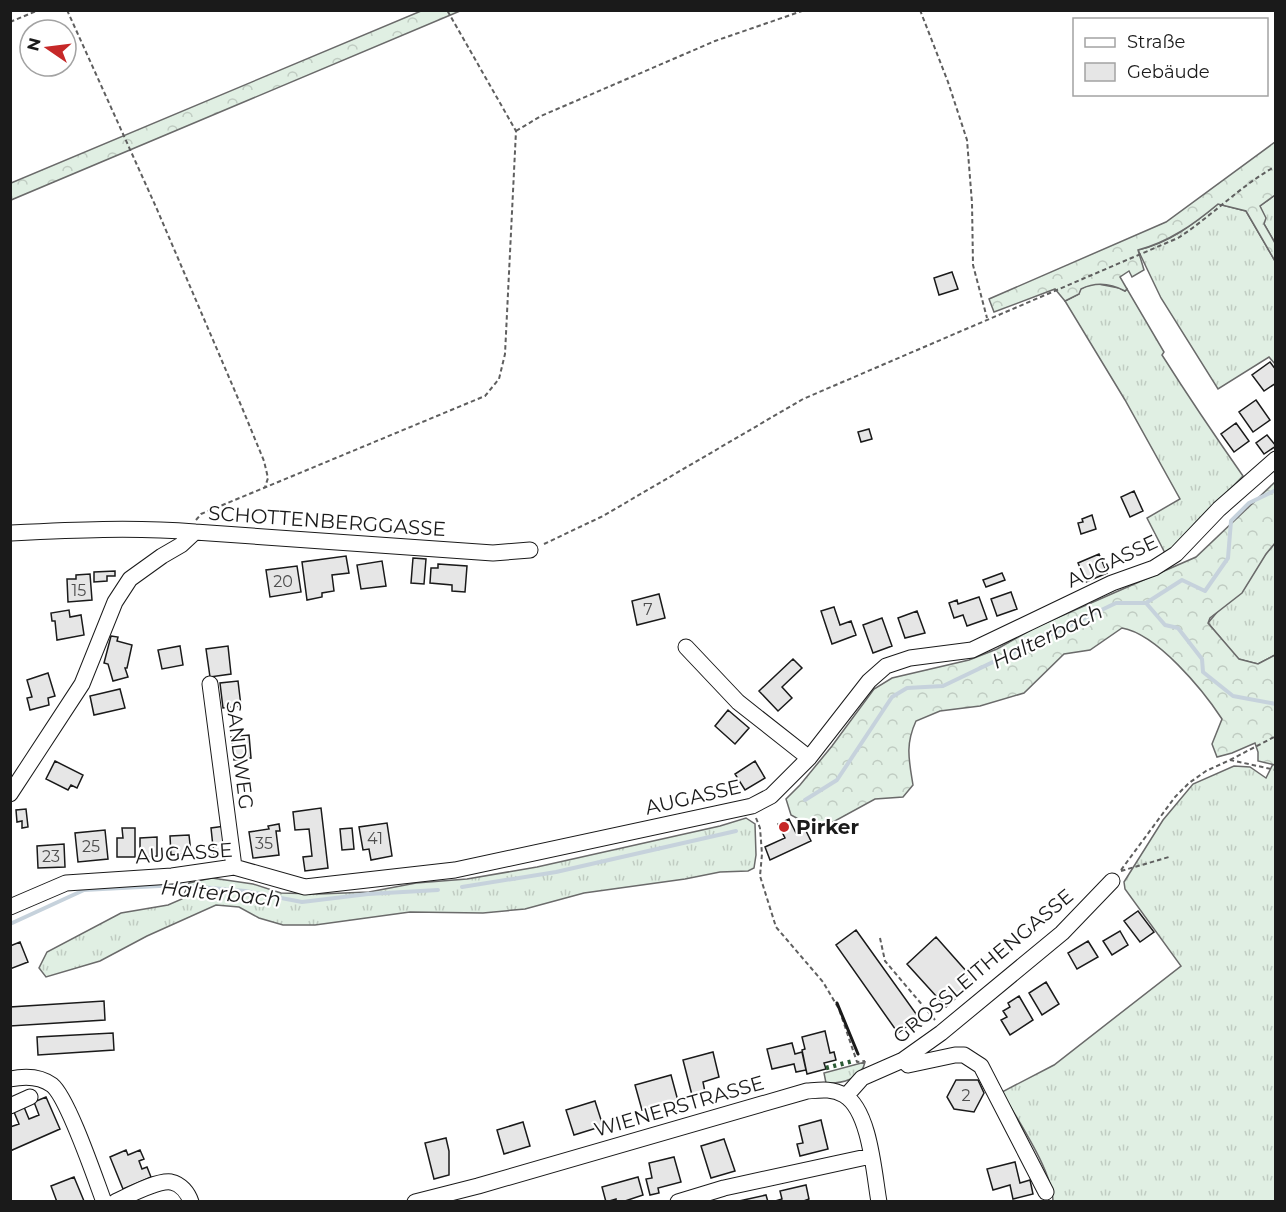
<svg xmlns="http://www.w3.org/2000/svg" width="1286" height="1212" viewBox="0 0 1286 1212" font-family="Montserrat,sans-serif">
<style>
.grass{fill:url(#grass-tufts);stroke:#6a6a6a;stroke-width:1.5}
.forest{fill:url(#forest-crowns);stroke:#6a6a6a;stroke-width:1.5}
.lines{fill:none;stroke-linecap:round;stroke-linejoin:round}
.stream{stroke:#c6d2dc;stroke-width:4}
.building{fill:#e6e6e6;stroke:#1a1a1a;stroke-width:1.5}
.minor-casing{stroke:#1a1a1a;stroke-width:17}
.path{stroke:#5f5f5f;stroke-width:2;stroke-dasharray:4.5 3;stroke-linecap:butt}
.minor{stroke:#fff;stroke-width:15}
.hedge{stroke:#2b5a34;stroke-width:4.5;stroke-dasharray:3 4.5;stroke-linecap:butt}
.wall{stroke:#1a1a1a;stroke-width:3}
.poi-dot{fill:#c62828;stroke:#fff;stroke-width:2}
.labels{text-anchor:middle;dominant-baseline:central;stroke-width:4.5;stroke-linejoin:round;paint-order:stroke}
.number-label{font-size:16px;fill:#4d4d4d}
.street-label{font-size:20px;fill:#1a1a1a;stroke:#fff}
.poi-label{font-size:20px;font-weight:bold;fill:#1a1a1a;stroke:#fff;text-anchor:start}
.water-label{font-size:21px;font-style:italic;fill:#1a1a1a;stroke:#fff}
</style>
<defs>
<pattern id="grass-tufts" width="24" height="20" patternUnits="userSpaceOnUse" patternTransform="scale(1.5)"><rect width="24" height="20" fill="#e0efe3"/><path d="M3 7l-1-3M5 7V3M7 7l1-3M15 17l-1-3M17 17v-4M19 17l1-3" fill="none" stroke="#c0ccc2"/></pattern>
<pattern id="forest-crowns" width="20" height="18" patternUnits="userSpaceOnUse" patternTransform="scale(1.5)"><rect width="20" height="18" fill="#e0efe3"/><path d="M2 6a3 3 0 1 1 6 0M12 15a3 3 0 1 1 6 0" fill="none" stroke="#c0ccc2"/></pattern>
</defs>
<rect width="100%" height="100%" fill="#fff"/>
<path class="grass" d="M 1275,195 L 1275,243 L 1264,224 L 1260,206 Z
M 1218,204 L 1246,211 L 1275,261 L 1275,364 L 1269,357 L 1218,389 L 1161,298 L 1138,250 C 1169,243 1194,224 1218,204 Z
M 1093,283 L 1119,288 L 1125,291 L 1127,289 L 1164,352 L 1162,355 C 1188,396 1215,436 1243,476 L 1166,555 L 1147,518 L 1180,499 L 1125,400 L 1065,301 L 1079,294 L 1080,289 Z
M 1275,543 L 1275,655 L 1258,664 L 1238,659 L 1208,623 Z
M 1273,764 L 1275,765 L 1275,1201 L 1053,1201 C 1052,1170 1018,1121 1002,1092 L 1054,1065 L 1181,966 L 1125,889 L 1124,882 L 1163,820 L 1193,784 L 1234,766 L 1250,767 L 1266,778 Z
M 746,818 L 755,824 L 756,855 L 754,868 L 748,871 L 720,872 L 685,879 L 584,893 L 525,909 L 483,913 L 410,912 L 315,925 L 283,925 L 259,918 L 239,907 L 216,905 L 147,936 L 100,961 L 46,977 L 39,968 L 47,952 L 121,913 L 168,905 L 182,899 L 189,883 L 212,878 L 253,884 L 281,893 L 319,894 L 369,892 L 416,883 L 467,879 L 537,867 L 720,826 Z
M 865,1062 C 862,1079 841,1084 826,1083 L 824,1073 Z"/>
<path class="forest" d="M 421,11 L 460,11 L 11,200 L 11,183 Z
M 1275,142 L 1275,195 L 1260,206 L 1266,218 L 1264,224 L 1275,243 L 1275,261 L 1246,211 L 1218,204 C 1194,224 1169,242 1138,250 L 1144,270 L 1132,277 L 1129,271 L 1120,277 L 1127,289 L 1125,291 C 1110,283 1095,282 1081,289 L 1079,294 L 1065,301 L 1055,289 L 994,312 L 989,299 L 1166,222 Z
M 1275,482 L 1275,543 L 1266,554 L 1242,593 L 1210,618 L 1208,623 L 1239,659 L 1258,664 L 1275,655 L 1275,765 L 1258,761 L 1258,752 L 1255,743 L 1232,753 L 1217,757 L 1212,744 L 1222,719 C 1203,690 1157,634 1122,628 L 1090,650 L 1064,654 L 1024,693 L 980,706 L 940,711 L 916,721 C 905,745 909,760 913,785 L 903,797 L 875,799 L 824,827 L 802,821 L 791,815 L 786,799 L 800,785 L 832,746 L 874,689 L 892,678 L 969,660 L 997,649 L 1036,627 L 1196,557 Z"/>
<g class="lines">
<path class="stream" d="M 1146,603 L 1165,625 L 1178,628 L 1202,659 L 1203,672 L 1233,696 L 1276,704
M 805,800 L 837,780 L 892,697 L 907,688 L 943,686 L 1116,603 L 1146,603 L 1182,580 L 1205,591 L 1228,558 L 1231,521 L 1249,503 L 1276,490
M 462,887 L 556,872 L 736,831
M 10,924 L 84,890 L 178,885 L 245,891 L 302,902 L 368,894 L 438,890"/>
</g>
<path class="building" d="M 952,272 L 958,289 L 939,295 L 934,278 Z
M 1270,362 L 1276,370 L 1276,383 L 1264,391 L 1252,375 Z
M 1256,400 L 1270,420 L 1253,432 L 1239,412 Z
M 1236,423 L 1249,441 L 1234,452 L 1221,434 Z
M 869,429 L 872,439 L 861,442 L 858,432 Z
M 1267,435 L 1276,446 L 1264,454 L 1256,443 Z
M 1134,491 L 1143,511 L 1130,517 L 1121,497 Z
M 1092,515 L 1096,529 L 1081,534 L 1078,523 L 1083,522 L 1082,519 Z
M 1099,554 L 1107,573 L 1086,582 L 1078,563 Z
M 346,556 L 349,573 L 332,575 L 334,591 L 322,593 L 322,597 L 307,600 L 302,562 Z
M 413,558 L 426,559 L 424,584 L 411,583 Z
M 382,561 L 386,586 L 361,589 L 357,565 Z
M 438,564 L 467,566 L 465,592 L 452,591 L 452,585 L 430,583 L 431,568 L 438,568 Z
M 297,566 L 301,592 L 270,597 L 266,570 Z
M 115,571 L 115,576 L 107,576 L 107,581 L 94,582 L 94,572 Z
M 1002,573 L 1005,580 L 986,587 L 983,580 Z
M 90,574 L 92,600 L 68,602 L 67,579 L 76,579 L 76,575 Z
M 1011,592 L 1017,609 L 997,616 L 991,599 Z
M 659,594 L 665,618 L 637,625 L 632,601 Z
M 979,597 L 987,619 L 967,626 L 963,615 L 954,618 L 949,603 L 957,600 L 958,604 Z
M 834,607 L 840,625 L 851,621 L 856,635 L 832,644 L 821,611 Z
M 69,610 L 70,617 L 81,615 L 84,635 L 57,640 L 55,621 L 52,621 L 51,613 Z
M 917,611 L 925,633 L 905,638 L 898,618 Z
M 882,618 L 892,646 L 873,653 L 863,625 Z
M 111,636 L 118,637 L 117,641 L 132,645 L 127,668 L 125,668 L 128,677 L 113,681 L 108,664 L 104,663 Z
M 180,646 L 183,665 L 162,669 L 158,650 Z
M 228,646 L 231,674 L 210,677 L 206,649 Z
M 793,659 L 802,668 L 782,687 L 792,698 L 778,711 L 759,691 Z
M 48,673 L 55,696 L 48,698 L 49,705 L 30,710 L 27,698 L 32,697 L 27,680 Z
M 238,681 L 241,706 L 223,708 L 220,683 Z
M 120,689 L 125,708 L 94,715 L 90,696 Z
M 728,710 L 749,728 L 735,744 L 715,726 Z
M 249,735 L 251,758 L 234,760 L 231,737 Z
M 55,761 L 83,775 L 77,788 L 71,785 L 68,790 L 46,779 Z
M 755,761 L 765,778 L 745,790 L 735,774 Z
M 321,808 L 328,868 L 305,871 L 303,857 L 312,856 L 309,829 L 295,830 L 293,812 Z
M 26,809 L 28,827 L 22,828 L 22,821 L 17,822 L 16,810 Z
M 789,819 L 796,833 L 805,829 L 811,841 L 770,860 L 765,847 L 785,838 L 778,824 Z
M 387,823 L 392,856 L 371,860 L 369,849 L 363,850 L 359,827 Z
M 279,824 L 280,831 L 276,831 L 279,855 L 253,858 L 249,832 L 269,829 L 268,826 Z
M 225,826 L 228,855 L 214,856 L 211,828 Z
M 122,828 L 135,828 L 135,857 L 117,857 L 117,838 L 123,838 Z
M 352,828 L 354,849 L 342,850 L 340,829 Z
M 105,830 L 108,859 L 78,862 L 75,833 Z
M 189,835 L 191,853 L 171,855 L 170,836 Z
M 157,837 L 157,856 L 140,857 L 140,838 Z
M 64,844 L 65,867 L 38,868 L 37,846 Z
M 1138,911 L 1154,932 L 1140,942 L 1124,921 Z
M 856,930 L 919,1018 L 898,1033 L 836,945 Z
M 1120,931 L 1128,945 L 1112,955 L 1103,941 Z
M 936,937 L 975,981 L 946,1007 L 907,964 Z
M 1088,941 L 1098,957 L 1077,969 L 1068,953 Z
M 20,942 L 28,962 L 10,969 L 10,946 Z
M 1046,982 L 1059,1004 L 1042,1015 L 1029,993 Z
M 1019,996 L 1033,1020 L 1010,1035 L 1001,1020 L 1007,1017 L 1003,1011 L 1010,1007 L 1008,1003 Z
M 104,1001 L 105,1020 L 10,1026 L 10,1007 Z
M 825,1031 L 830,1053 L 834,1052 L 836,1060 L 824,1063 L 826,1069 L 807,1074 L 802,1050 L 805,1049 L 802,1037 Z
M 113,1033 L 114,1050 L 38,1055 L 37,1037 Z
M 792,1043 L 795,1054 L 802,1052 L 806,1070 L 796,1072 L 794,1064 L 772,1069 L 767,1049 Z
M 713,1052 L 719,1077 L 703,1082 L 705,1092 L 692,1095 L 683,1060 Z
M 671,1075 L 678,1101 L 642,1110 L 635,1085 Z
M 956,1080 L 978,1080 L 984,1093 L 974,1112 L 954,1109 L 947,1097 Z
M 46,1097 L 60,1129 L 10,1151 L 10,1127 L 19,1124 L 14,1112 L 24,1107 L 29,1119 L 39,1115 L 34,1102 Z
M 595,1101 L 603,1126 L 574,1135 L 566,1110 Z
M 821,1120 L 828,1149 L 800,1156 L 797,1144 L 803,1143 L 799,1126 Z
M 523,1122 L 530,1146 L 504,1154 L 497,1130 Z
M 446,1138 L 449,1151 L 449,1175 L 434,1179 L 425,1143 Z
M 724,1139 L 735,1171 L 711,1178 L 701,1146 Z
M 126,1150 L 128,1155 L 140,1150 L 144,1159 L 139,1161 L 142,1169 L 147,1167 L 151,1177 L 123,1189 L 110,1157 Z
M 674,1157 L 681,1182 L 658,1188 L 659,1193 L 650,1195 L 646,1179 L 652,1178 L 649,1163 Z
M 1015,1162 L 1020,1183 L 1030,1180 L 1033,1194 L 1013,1199 L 1010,1185 L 993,1190 L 987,1169 Z
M 74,1177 L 84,1201 L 57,1202 L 51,1186 Z
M 638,1177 L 643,1195 L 622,1202 L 616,1202 L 616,1199 L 606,1202 L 602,1187 Z
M 806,1185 L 809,1199 L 801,1202 L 772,1202 L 782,1199 L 780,1191 Z
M 766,1195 L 768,1202 L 739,1201 Z"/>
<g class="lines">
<defs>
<path id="minor" d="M 10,533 C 72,530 133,527 195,532
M 686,647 L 738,702 L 809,758
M 210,684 L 234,867
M 10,794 L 82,684 L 115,602 L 130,579 L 162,556 L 181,545 L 195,532 L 493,553 L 530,550
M 10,907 L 66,883 L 172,876 L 234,867 L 305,887 L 455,870 L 752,806 L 771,796 L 809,758 L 869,681 L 886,666 L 910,658 L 972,650 L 1112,583 L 1154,568 L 1176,554 L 1219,509 L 1276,459
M 903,1060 L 908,1065 L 955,1055 L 964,1055 L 981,1066 L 1046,1192
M 10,1079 C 24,1076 40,1076 52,1085 C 68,1098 95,1178 104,1202
M 846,1096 L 862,1078 L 903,1060 L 941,1033 L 1062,933 L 1112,881
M 10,1106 L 30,1097
M 115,1202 C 128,1196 157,1180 171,1182 C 181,1184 188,1193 191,1202
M 415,1202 L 478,1186 L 807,1091 C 820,1090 832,1088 844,1095 C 870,1110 874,1174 879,1202
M 678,1202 L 724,1188 L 871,1156"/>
</defs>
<use href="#minor" class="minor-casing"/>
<path class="path" d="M 67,10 L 156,207 L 243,410 L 264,461 L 268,478 L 265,487
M 920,10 L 948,82 L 967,140 L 972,203 L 973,265 L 987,318
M 10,22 L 39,10
M 516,131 L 541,116 L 715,41 L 805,10
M 196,520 L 201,514 L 485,396 L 499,379 L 505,354 L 516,131 L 447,10
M 544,544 L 603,516 L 803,399 L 1178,238 C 1212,216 1240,186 1276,166
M 1230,760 L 1276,736
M 756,818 L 760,828 L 762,854 L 760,876 L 776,927 L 823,982 L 839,1009 L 857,1062 L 865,1061
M 1121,870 L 1175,797 L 1189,783 L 1206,771 L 1230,760 L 1276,770
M 1121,871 L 1169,857
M 880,938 L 885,961 L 935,1020"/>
<use href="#minor" class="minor"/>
<path class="hedge" d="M 826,1068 L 853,1061"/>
<path class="wall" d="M 837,1003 L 858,1054"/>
</g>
<circle class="poi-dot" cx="784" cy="827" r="6"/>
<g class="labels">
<g class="number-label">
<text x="283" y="581">20</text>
<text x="79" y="590">15</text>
<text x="648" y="609">7</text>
<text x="375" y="838">41</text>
<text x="264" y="843">35</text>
<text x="91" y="846">25</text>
<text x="51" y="856">23</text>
<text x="966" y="1095">2</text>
</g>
<g class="street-label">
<text transform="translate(327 521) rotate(4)">SCHOTTENBERGGASSE</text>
<text transform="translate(1112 561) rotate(-25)">AUGASSE</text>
<text transform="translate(240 755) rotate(83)">SANDWEG</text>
<text transform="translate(693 797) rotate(-13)">AUGASSE</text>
<text transform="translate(184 853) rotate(-4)">AUGASSE</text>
<text transform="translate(983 966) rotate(-40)">GROSSLEITHENGASSE</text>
<text transform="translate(679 1106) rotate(-16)">WIENERSTRASSE</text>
</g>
<g class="poi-label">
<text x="796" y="827">Pirker</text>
</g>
<g class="water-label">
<text transform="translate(1047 636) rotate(-26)">Halterbach</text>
<text transform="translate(221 893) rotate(6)">Halterbach</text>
</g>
</g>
<rect width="1286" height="1212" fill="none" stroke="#1a1a1a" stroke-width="24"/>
<rect x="1073" y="18" width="195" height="78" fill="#ffffff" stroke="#a3a3a3" stroke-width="1.5"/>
<rect x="1085" y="38" width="30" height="9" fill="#ffffff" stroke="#a3a3a3" stroke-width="1.5"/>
<text x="1127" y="48" font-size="18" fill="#1a1a1a">Straße</text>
<rect x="1085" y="63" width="30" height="18" fill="#e6e6e6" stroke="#a3a3a3" stroke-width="1.5"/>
<text x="1127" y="78" font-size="18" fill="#1a1a1a">Gebäude</text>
<g transform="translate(48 48) rotate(284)"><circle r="28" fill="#ffffff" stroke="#a3a3a3" stroke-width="1.5"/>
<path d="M0-4.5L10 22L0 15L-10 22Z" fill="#c62828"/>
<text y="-9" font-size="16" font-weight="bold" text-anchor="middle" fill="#1a1a1a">N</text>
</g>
</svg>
